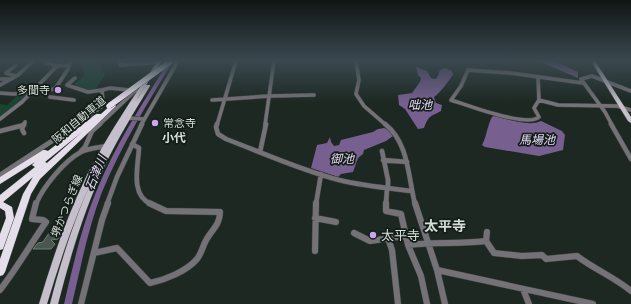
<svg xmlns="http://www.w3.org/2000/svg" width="631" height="304" viewBox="0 0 631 304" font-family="Roboto,'Noto Sans JP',sans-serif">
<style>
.green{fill:#194431}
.water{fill:#775f90}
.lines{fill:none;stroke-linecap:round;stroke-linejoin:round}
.river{fill:#775f90;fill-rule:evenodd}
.building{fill:#4a5650;stroke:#6f7c75}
.minor-far2-casing{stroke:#3b453f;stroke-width:4.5}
.minor-far1-casing{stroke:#3b453f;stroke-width:5.5}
.minor-casing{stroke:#3b453f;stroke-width:7}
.major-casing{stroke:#3b453f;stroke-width:1}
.highway-casing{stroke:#3b453f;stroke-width:1}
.minor-far2{stroke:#747177;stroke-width:3.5}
.minor-far1{stroke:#747177;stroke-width:4.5}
.minor{stroke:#747177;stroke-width:6}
.major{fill:#c4bfca;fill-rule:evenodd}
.highway{fill:#e4deeb;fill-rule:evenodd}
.highway-bridge-casing{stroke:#3b453f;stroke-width:6;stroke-linecap:butt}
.highway-bridge{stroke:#e4deeb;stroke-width:5.5}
.poi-dot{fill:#c9a5ee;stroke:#141e19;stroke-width:1.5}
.labels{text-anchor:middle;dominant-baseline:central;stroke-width:3.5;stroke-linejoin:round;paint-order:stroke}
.poi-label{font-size:11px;fill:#d7deda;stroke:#141e19;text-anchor:end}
.street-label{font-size:11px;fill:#d7deda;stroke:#141e19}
.water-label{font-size:12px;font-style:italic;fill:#e6d8f6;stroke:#141e19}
.neighbourhood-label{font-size:12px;font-weight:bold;fill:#d7deda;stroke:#141e19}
.near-poi-label{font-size:13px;fill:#d7deda;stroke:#141e19;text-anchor:start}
.near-neighbourhood-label{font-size:14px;font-weight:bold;fill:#d7deda;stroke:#141e19}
</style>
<rect width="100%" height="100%" fill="#1d2822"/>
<path class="green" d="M 80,61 L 94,61 L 99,63 L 105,75 L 94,91 L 86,91 L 76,85 L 75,83 L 82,78 L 84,74 Z
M 19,94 L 28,94 L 17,105 L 0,117 L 0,104 L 7,105 Z"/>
<path class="water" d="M 538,61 L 554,61 L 578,72 L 578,78 Z
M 416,67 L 427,71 L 431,78 L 434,79 L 437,78 L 440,70 L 444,68 L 451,70 L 453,74 C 450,80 439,94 434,97 L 436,103 L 442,105 L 441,111 C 430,117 429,115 424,128 L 418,129 L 405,109 L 399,105 L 398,95 L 412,93 L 420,82 L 421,78 L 418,75 Z
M 494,116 C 508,119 528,127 541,121 L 562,131 L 565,135 L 563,150 L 539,156 L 485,147 L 482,145 C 487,136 487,126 492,117 Z
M 384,128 L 389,130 L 393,136 L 386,141 L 364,150 L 363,154 L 358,158 L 353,172 L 341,174 L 338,177 L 311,168 L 317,145 L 327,143 L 330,137 L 331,142 L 334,146 L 339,145 L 341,140 L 373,132 L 378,129 Z"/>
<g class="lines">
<path class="river" d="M 169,61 L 173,61 C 147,104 121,146 102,192 C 88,228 81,266 72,304 L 64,304 C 73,266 81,228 96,192 C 115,145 142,104 169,61 Z"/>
</g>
<path class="building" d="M 53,227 L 63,227 L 58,239 L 51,240 L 55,244 L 51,249 L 33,249 L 38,243 L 43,242 Z"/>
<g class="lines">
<defs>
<path id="minor-far2" d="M 42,61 L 57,66 L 68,65
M 122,61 L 120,65 L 159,62
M 356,61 L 359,80 L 356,94 L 364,106 L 386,125
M 16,65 L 6,73 L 16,76
M 75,78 L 67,85 L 88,92 L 102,90
M 538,78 L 539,100 L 534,108 L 539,117 C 527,128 467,105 451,100 L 461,86 L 468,70 L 511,73 L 583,83
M 0,79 L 10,79
M 0,85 L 18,75 L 33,61
M 0,93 L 14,94 L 55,89 L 68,69 L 70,61
M 269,96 L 314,95
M 50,97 L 74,100
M 212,100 L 269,96
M 539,100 L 558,105 L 617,106 L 631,110
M 124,118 L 144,119
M 0,119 L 22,102 L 57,66
M 24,125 L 25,122
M 76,125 L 101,107 L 103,102 L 102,90 L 110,88 L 139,91
M 99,125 L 136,90
M 141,125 L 178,61
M 217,125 L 236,61
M 265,125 L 274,61
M 612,125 L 605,112 L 581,79 L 592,76 L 631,91"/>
<path id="minor-far1" d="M 217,124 L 216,127 L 218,134 L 226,139 C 263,153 300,170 339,180 C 363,186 387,188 412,191
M 385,124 C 409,143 408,177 415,204
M 611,124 L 631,159
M 0,131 L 24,125
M 24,133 L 22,129 L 24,124
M 132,144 L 139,148 C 138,167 130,195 151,204
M 81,151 L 85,147 L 92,131 L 100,124
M 382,151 L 388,180 L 388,188
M 260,152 L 266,124
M 383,160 L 407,162
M 0,175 L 78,124
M 36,204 C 43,187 64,161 81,152 C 89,148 98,148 106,146
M 107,204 L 117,177 L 142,124
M 316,204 L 321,174
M 386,204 L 387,188"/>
<path id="minor" d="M 386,203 L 386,211 L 401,214 L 408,245 L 421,276 L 427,304
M 415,203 L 437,270 L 445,304
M 315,218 L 336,222
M 487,232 L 486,241 L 494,253 L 522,256 L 542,255 L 546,259 L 577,256 C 594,269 614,277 631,291
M 354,233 L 370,241 L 405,236
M 388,238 L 392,250 L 398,304
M 408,245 C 434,242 460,244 486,241
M 315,251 L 316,203
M 94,253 L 117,248 L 150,283 C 165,280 187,271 197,259 C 202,253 203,244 208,237 C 214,228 220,223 220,212 L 166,211 L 149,203
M 437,270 L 593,304
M 523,289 L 529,304
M 0,290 C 17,268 30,245 46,222 L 43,220 L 32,219 L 36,203
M 81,304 L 102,220 L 108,203"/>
<path id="major" d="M 158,61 L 162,61 L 138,97 L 137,99 L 146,85 L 150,85 L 150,86 C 134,112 118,138 105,165 C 84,210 70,257 58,304 L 50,304 C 62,257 77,210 99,166 C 77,210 61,257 47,304 L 39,304 C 52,260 67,216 87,175 C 108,135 132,98 158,61 Z
M 591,61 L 595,61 L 631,117 L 631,123 L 628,121 Z"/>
<path id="highway" d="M 113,104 L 115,105 L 116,106 L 115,107 L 40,179 L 31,194 L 5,272 L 3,275 L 0,276 L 0,259 L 23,194 L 33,177 L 3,202 L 12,207 L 14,218 L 4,246 L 3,249 L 0,250 L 0,234 L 6,218 L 5,211 L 0,208 L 0,195 L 35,167 L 32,165 L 35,162 L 0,184 L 0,177 L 43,150 L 45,150 L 48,151 L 96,114 L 101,114 L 111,105 ZM 82,132 L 47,163 L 45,162 Z"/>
</defs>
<use href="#minor-far2" class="minor-far2-casing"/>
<use href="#minor-far1" class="minor-far1-casing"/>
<use href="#minor" class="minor-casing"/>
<use href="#major" class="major-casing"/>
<use href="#highway" class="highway-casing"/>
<use href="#minor-far2" class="minor-far2"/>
<use href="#minor-far1" class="minor-far1"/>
<use href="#minor" class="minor"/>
<use href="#major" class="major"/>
<use href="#highway" class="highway"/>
<defs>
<path id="highway-bridge" d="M 109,106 L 171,61"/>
</defs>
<use href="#highway-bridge" class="highway-bridge-casing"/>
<use href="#highway-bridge" class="highway-bridge"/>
</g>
<linearGradient id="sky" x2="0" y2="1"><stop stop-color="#101613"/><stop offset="0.59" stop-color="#3a484f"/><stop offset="1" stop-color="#3a484f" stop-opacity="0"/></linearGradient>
<rect width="631" height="103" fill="url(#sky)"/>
<g class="poi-dot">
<circle cx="58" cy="90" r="4"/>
<circle cx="155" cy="123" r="4"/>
<circle cx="373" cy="235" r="4"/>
</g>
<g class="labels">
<g class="poi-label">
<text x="50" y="90">多聞寺</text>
<text x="163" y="123" text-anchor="start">常念寺</text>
</g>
<g class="street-label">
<text transform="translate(79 120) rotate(-40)">阪和自動車道</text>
<text transform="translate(67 206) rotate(-68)">堺かつらぎ線</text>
</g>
<g class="water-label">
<text x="420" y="105">咄池</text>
<text x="537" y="140">馬場池</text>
<text x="342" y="159">御池</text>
<text transform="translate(96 173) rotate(-68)">石津川</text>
</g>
<g class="neighbourhood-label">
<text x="174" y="138">小代</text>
</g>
<g class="near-poi-label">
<text x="381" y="235">太平寺</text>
</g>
<g class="near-neighbourhood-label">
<text x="445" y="226">太平寺</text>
</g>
</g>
</svg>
